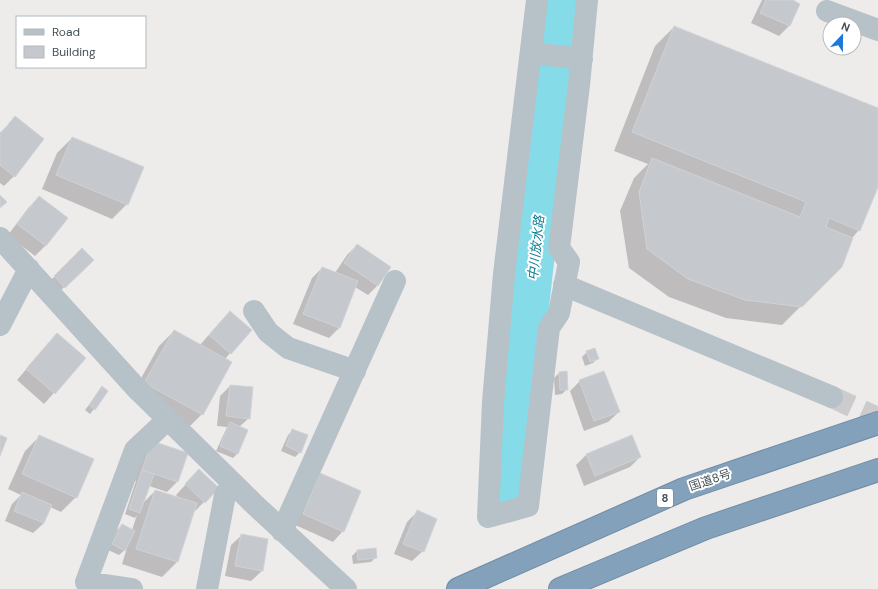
<svg xmlns="http://www.w3.org/2000/svg" width="878" height="589" viewBox="0 0 878 589" font-family="'DM Sans','Noto Sans JP',sans-serif">
<style>
.shadow{fill:#0003}
.lines{fill:none;stroke-linecap:round;stroke-linejoin:round}
.river{stroke:#86dbe9;stroke-width:40}
.building{fill:#c5c9ce;stroke:#cfd2d7}
.minor-tunnel{stroke:#ccccce;stroke-width:22;stroke-dasharray:22 11;stroke-linecap:butt}
.highway-casing{stroke:#6f8ca6;stroke-width:24}
.minor{stroke:#b7c1c8;stroke-width:22}
.highway{stroke:#83a1ba;stroke-width:22}
.labels{text-anchor:middle;dominant-baseline:central;stroke-width:4;stroke-linejoin:round;paint-order:stroke}
.shield{fill:#fff;stroke:#7c848a;stroke-width:1}
.shield-label{font-size:11px;font-weight:bold;fill:#445058}
.street-label{font-size:12px;fill:#445058;stroke:#fff}
.water-label{font-size:13px;font-style:italic;fill:#0e7f93;stroke:#fff}
</style>
<rect width="100%" height="100%" fill="#eeebeb"/>
<path class="shadow" d="M 762,0 L 794,0 L 791,1 L 789,26 L 779,36 L 751,23 Z
M 674,27 L 878,109 L 878,184 L 859,230 L 852,238 L 841,266 L 782,325 L 726,318 L 669,297 L 629,268 L 620,211 L 634,178 L 648,164 L 614,151 L 655,46 Z
M 15,117 L 14,176 L 4,186 L 0,183 L 0,133 Z
M 72,138 L 127,204 L 112,219 L 42,189 L 57,153 Z
M 40,197 L 67,218 L 45,246 L 35,256 L 8,235 L 29,207 Z
M 357,245 L 378,285 L 368,295 L 355,287 L 339,328 L 329,338 L 293,324 L 312,278 L 322,268 L 335,273 L 347,255 Z
M 82,249 L 92,260 L 54,297 L 44,287 Z
M 220,322 L 230,353 L 225,359 L 202,414 L 187,429 L 130,398 L 159,346 L 174,331 L 200,345 Z
M 47,345 L 85,358 L 44,404 L 17,380 Z
M 587,352 L 598,358 L 593,363 L 585,366 L 582,357 Z
M 559,373 L 567,389 L 562,394 L 555,395 L 554,378 Z
M 580,381 L 619,412 L 608,422 L 584,431 L 570,391 Z
M 230,386 L 249,418 L 239,427 L 238,453 L 233,458 L 216,451 L 227,427 L 217,426 L 220,396 Z
M 102,388 L 94,409 L 90,414 L 85,410 Z
M 293,430 L 300,452 L 295,457 L 281,451 L 288,435 Z
M 632,436 L 640,457 L 630,467 L 584,486 L 576,465 L 586,455 Z
M 39,437 L 76,497 L 61,512 L 50,507 L 44,523 L 33,533 L 5,521 L 12,504 L 21,495 L 8,489 L 25,451 Z
M 153,442 L 177,482 L 167,492 L 149,486 L 143,503 L 155,491 L 180,499 L 176,495 L 199,470 L 218,488 L 194,512 L 193,511 L 177,562 L 162,577 L 122,564 L 127,548 L 119,555 L 108,550 L 117,530 L 122,525 L 132,530 L 137,515 L 135,518 L 125,514 L 136,481 L 133,480 L 143,453 Z
M 321,475 L 343,531 L 333,542 L 293,524 L 310,485 Z
M 417,512 L 423,551 L 412,561 L 394,554 L 407,522 Z
M 242,535 L 262,571 L 251,581 L 225,576 L 231,545 Z
M 375,549 L 376,557 L 371,562 L 353,564 L 352,556 L 357,551 Z"/>
<g class="lines">
<path class="river" d="M 508,496 L 563,0"/>
</g>
<path class="building" d="M 766,0 L 793,0 L 800,4 L 790,26 L 760,13 Z
M 674,26 L 878,108 L 878,187 L 860,231 L 829,218 L 826,227 L 853,238 L 842,267 L 802,307 L 745,300 L 688,279 L 647,249 L 639,192 L 652,158 L 800,217 L 806,202 L 632,132 Z
M 15,116 L 44,139 L 15,177 L 0,165 L 0,135 Z
M 72,137 L 144,167 L 128,205 L 56,175 Z
M 0,195 L 7,202 L 0,208 Z
M 39,196 L 68,218 L 46,246 L 17,224 Z
M 357,244 L 391,267 L 378,286 L 344,263 Z
M 82,248 L 94,260 L 65,288 L 54,276 Z
M 322,267 L 358,281 L 340,328 L 303,314 Z
M 230,311 L 252,330 L 231,354 L 209,335 Z
M 174,330 L 232,362 L 203,415 L 144,383 Z
M 57,333 L 86,358 L 55,394 L 26,369 Z
M 595,348 L 599,359 L 590,362 L 586,351 Z
M 567,371 L 568,390 L 560,390 L 559,372 Z
M 604,371 L 620,412 L 594,421 L 579,380 Z
M 230,385 L 253,387 L 250,419 L 226,416 Z
M 102,386 L 108,391 L 95,410 L 89,405 Z
M 230,422 L 248,430 L 238,454 L 220,446 Z
M 292,429 L 308,435 L 301,453 L 286,446 Z
M 0,435 L 7,438 L 0,456 Z
M 39,435 L 94,459 L 77,498 L 22,474 Z
M 632,435 L 641,457 L 595,476 L 586,454 Z
M 152,441 L 188,453 L 178,482 L 142,470 Z
M 199,469 L 219,488 L 205,503 L 185,484 Z
M 142,470 L 154,474 L 140,513 L 129,509 Z
M 320,473 L 361,491 L 344,532 L 303,514 Z
M 155,490 L 197,503 L 178,562 L 136,549 Z
M 22,492 L 52,505 L 44,523 L 14,511 Z
M 417,510 L 437,519 L 424,552 L 403,544 Z
M 122,524 L 135,531 L 125,551 L 112,544 Z
M 241,534 L 268,539 L 263,571 L 235,566 Z
M 376,548 L 377,558 L 358,560 L 357,550 Z"/>
<g class="lines">
<path class="minor-tunnel" d="M 832,397 L 878,418"/>
<defs>
<path id="highway" d="M 458,589 L 684,489 L 878,423
M 560,589 L 706,528 L 878,470"/>
</defs>
<use href="#highway" class="highway-casing"/>
<path class="minor" d="M 537,0 L 504,274 L 493,402 L 488,517 L 528,506 L 549,328 L 559,313 L 569,262 L 559,248 L 579,85 L 587,0
M 827,11 L 878,30
M 532,53 L 582,59
M 0,238 L 138,390 L 255,505 L 346,589
M 564,285 L 832,397
M 254,311 L 268,332 L 288,348 L 355,371
M 0,325 L 29,269
M 282,531 L 395,281
M 132,589 L 86,582 L 135,450 L 168,419
M 207,589 L 225,495 L 233,484"/>
<use href="#highway" class="highway"/>
</g>
<g class="labels">
<rect class="shield" x="657" y="489" width="16" height="18" rx="3"/>
<g class="shield-label">
<text x="665" y="498">8</text>
</g>
<g class="street-label">
<text transform="translate(710 480) rotate(-19)">国道8号</text>
</g>
<g class="water-label">
<text transform="translate(536 248) rotate(-84)">中川放水路</text>
</g>
</g>
<rect x="16" y="16" width="130" height="52" fill="#ffffff" stroke="#b4b9bc"/>
<rect x="24" y="29" width="20" height="6" fill="#b7c1c8" stroke="#b4b9bc"/>
<text x="52" y="36" font-size="12" fill="#445058">Road</text>
<rect x="24" y="46" width="20" height="12" fill="#c5c9ce" stroke="#b4b9bc"/>
<text x="52" y="56" font-size="12" fill="#445058">Building</text>
<g transform="translate(842 36) rotate(22)"><circle r="19" fill="#ffffff" stroke="#b4b9bc"/>
<path d="M0-3L7 15L0 10L-7 15Z" fill="#1c79d8"/>
<text y="-6" font-size="11" font-weight="bold" text-anchor="middle" fill="#445058">N</text>
</g>
</svg>
